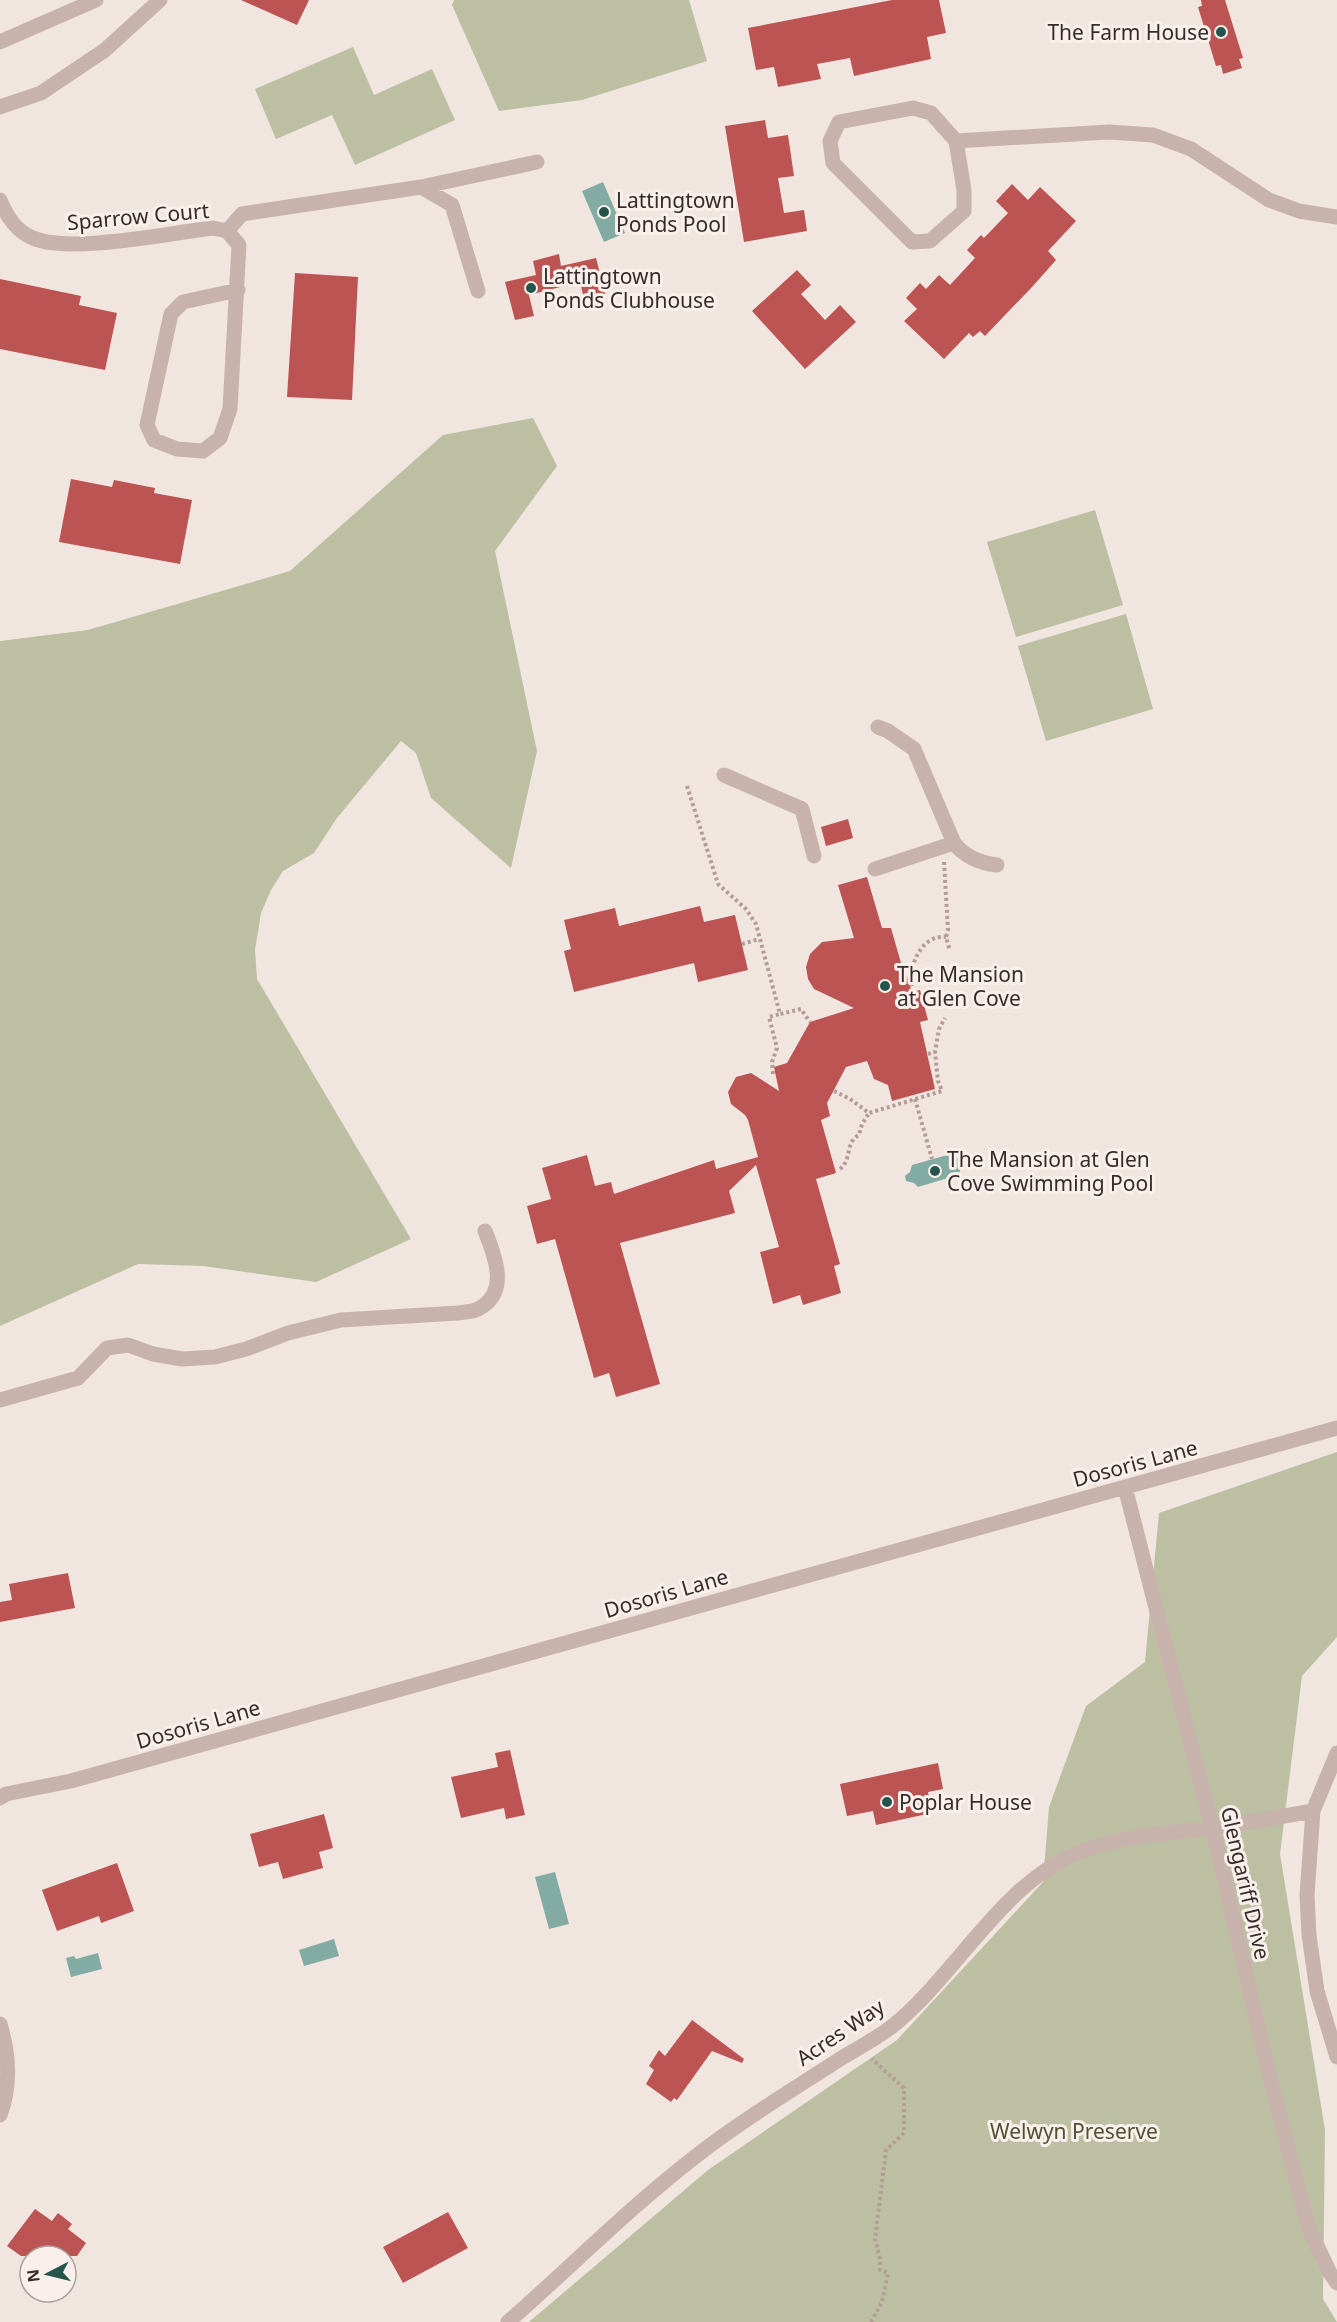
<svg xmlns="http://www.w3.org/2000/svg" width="1337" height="2322" viewBox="0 0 1337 2322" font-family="'Noto Sans',sans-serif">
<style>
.green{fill:#bcbfa1}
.water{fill:#81aba3}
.building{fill:#bb5453}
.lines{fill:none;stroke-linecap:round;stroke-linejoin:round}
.path{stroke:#b49c97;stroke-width:4;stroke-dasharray:3 3;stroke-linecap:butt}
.minor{stroke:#c8b3ac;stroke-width:15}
.poi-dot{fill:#24554d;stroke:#f9f0ec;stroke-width:2}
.labels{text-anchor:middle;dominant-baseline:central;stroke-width:6;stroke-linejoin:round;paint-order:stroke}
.poi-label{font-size:21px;fill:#372c2b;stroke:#f9f0ec;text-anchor:start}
.street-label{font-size:21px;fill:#372c2b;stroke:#f9f0ec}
.park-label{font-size:21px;fill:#4f5330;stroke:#f9f0ec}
</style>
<rect width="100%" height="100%" fill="#f1e5e0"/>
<path class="green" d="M 454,0 L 689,0 L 707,61 L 582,100 L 499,111 L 452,5 Z
M 353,47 L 374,95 L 432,69 L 455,120 L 355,165 L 332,115 L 276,139 L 255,89 Z
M 533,418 L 557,466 L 495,551 L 537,751 L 511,868 L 431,798 L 416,753 L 401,741 L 337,818 L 314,853 L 283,871 L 271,890 L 261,913 L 255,950 L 257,979 L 411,1239 L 316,1282 L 203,1266 L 138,1264 L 0,1326 L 0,641 L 88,630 L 290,571 L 443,435 Z
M 1095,510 L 1123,605 L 1016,637 L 987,542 Z
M 1126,614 L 1153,709 L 1046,741 L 1018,646 Z
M 1337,1452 L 1337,1637 L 1302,1676 L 1280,1854 L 1325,2130 L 1323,2299 L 1337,2322 L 529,2322 L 708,2170 L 897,2040 L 1043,1882 L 1049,1807 L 1086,1706 L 1145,1662 L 1159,1513 Z"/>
<path class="water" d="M 603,182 L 625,233 L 604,242 L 582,191 Z
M 951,1154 L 964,1162 L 958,1175 L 918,1187 L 914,1183 L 906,1181 L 905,1176 L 910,1172 L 912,1165 Z
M 555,1872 L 569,1924 L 549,1929 L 535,1877 Z
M 334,1939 L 339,1956 L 304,1966 L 299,1950 Z
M 98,1953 L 102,1969 L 71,1977 L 66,1958 L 74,1956 L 76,1959 Z"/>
<path class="building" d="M 241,0 L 309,0 L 297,25 Z
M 892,0 L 939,0 L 946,33 L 927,37 L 931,59 L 854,76 L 850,58 L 817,64 L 821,79 L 778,87 L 774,67 L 756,70 L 748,28 Z
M 1201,0 L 1225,0 L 1243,58 L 1239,59 L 1242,68 L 1223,74 L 1221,65 L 1216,66 L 1198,7 L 1202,6 Z
M 765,120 L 768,138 L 788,135 L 794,176 L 778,178 L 784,213 L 804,210 L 807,231 L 744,242 L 725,126 Z
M 1012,184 L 1028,200 L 1040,187 L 1076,221 L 1048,251 L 1056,260 L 1032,287 L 985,336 L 980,331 L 973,337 L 969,333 L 944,359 L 904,321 L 917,309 L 906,298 L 920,283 L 926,289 L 939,275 L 950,285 L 975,258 L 967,250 L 981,235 L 984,238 L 1008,213 L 996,201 Z
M 559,254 L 561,266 L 596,258 L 605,294 L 584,299 L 580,282 L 529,295 L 534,316 L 515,320 L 505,282 L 536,275 L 533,261 Z
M 797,270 L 811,285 L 801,294 L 825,320 L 840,305 L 856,322 L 805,369 L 752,311 Z
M 295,273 L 358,277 L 352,400 L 287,397 Z
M 0,279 L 81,296 L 79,305 L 117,313 L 105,370 L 0,349 Z
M 71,479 L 112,487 L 114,480 L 155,488 L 154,493 L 192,500 L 180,564 L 59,542 Z
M 848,819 L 853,838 L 826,846 L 821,827 Z
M 867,877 L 882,928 L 891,928 L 903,970 L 905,970 L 912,992 L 920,990 L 928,1020 L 920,1022 L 935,1089 L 892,1101 L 888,1085 L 874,1079 L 867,1061 L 846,1067 L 827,1103 L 830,1116 L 821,1120 L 836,1173 L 816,1179 L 840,1264 L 834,1266 L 841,1293 L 803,1305 L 800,1295 L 773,1304 L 760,1252 L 779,1247 L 756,1165 L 729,1191 L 735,1213 L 620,1243 L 660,1384 L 616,1397 L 609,1373 L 594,1378 L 555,1239 L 537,1244 L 527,1206 L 551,1199 L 542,1168 L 587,1155 L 595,1186 L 611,1182 L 614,1194 L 714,1160 L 716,1169 L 758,1157 L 748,1120 L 745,1115 L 731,1104 L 728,1092 L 736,1077 L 751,1073 L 779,1091 L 774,1067 L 787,1063 L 810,1022 L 854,1008 L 814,989 L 808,979 L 806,967 L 810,954 L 822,942 L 854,938 L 838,885 Z
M 700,906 L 704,922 L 735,915 L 748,970 L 698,982 L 694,963 L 574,992 L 564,951 L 571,949 L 564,920 L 615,908 L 619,926 Z
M 68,1573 L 75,1608 L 0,1622 L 0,1602 L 12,1600 L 9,1584 Z
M 510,1750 L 525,1815 L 506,1819 L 504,1808 L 461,1818 L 451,1777 L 498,1767 L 495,1753 Z
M 938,1763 L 943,1789 L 928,1792 L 932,1813 L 876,1825 L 873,1811 L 847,1816 L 840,1784 Z
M 324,1814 L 333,1848 L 319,1852 L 323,1868 L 283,1879 L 278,1862 L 259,1867 L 250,1834 Z
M 117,1863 L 134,1911 L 101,1923 L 99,1916 L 57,1931 L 42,1890 Z
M 692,2020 L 744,2059 L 742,2063 L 712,2051 L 677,2100 L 674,2098 L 671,2102 L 646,2084 L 654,2070 L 649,2066 L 659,2050 L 665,2056 Z
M 35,2209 L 52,2221 L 58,2213 L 72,2224 L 68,2229 L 86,2243 L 77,2256 L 21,2256 L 7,2246 Z
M 448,2212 L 468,2248 L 403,2283 L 383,2247 Z"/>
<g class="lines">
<path class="path" d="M 687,786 L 718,884 L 746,909 L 756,924 L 780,1014 L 801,1009 L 810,1022
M 944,862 L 948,930 L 946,937 L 950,951
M 742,944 L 759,939
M 913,992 C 906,970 920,934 946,937
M 928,1054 L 935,1052 L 939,1029 L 945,1018
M 773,1074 L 772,1062 L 777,1048 L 769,1017 L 780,1014
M 834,1091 L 850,1099 L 869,1113 L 942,1091 L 938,1081 L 935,1052
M 915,1099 L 932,1159
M 840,1169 C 852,1160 845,1142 859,1135 L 862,1124 L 869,1113
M 871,2322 L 882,2302 L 888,2273 L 880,2270 L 880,2259 L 875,2239 L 886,2150 L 904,2133 L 904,2088 L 872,2059"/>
<path class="minor" d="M 0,42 L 96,0
M 0,107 L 41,93 L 105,50 L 160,0
M 913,108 L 931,113 L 956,141 L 964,190 L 964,211 L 930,241 L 912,242 L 833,163 L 830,141 L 839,122 Z
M 956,141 L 1109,132 L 1153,135 L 1191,149 L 1269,200 L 1299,211 L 1337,217
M 421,187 L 537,162
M 0,200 C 6,215 17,232 33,238 C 70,254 169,233 213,228 L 227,231 L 239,245 L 230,409 L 220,438 L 203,451 L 177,449 L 154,440 L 147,425 L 171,314 L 183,302 L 238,290
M 227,231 L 242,214 L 421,187 L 452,205 L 478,291
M 878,727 L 888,731 L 914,749 L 954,843 C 965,857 979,863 997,865
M 724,775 L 802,809 L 814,856
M 875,869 L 954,843
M 0,1400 L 78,1378 L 107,1348 L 128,1345 L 153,1354 L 182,1359 L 215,1357 L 246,1349 L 288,1333 L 341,1320 L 458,1313 C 464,1312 472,1312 478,1309 C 510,1293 495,1256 485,1231
M 1125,1487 L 1212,1827 L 1270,2078 L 1309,2229 L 1330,2273 L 1337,2283
M 1337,1753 L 1313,1811 L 1307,1895 L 1309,1935 L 1317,1991 L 1337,2057
M 0,1798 L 6,1794 L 71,1781 L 1337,1428
M 0,2024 C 9,2054 11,2086 0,2115
M 508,2322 C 573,2265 635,2202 704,2150 C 747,2117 794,2089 840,2059 C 856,2049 874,2040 890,2028 C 952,1980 999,1888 1071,1856 C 1115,1836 1163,1834 1210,1828 C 1244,1823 1279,1817 1313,1811"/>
</g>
<g class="poi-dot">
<circle cx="1221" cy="32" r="6"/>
<circle cx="604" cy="212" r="6"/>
<circle cx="531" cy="288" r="6"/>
<circle cx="885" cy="986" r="6"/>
<circle cx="935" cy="1171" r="6"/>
<circle cx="887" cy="1802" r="6"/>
</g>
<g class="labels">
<g class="poi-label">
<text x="1209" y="32" text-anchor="end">The Farm House</text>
<text x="616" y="200">Lattingtown<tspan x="616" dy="24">Ponds Pool</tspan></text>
<text x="543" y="276">Lattingtown<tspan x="543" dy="24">Ponds Clubhouse</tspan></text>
<text x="897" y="974">The Mansion<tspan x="897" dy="24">at Glen Cove</tspan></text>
<text x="947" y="1159">The Mansion at Glen<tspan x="947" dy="24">Cove Swimming Pool</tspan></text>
<text x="899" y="1802">Poplar House</text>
</g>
<g class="street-label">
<text transform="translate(138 216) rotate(-5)">Sparrow Court</text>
<text transform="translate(1135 1463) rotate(-15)">Dosoris Lane</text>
<text transform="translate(666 1593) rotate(-16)">Dosoris Lane</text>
<text transform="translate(198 1724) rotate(-16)">Dosoris Lane</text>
<text transform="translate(1246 1883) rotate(77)">Glengariff Drive</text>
<text transform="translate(840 2032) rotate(-34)">Acres Way</text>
</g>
<g class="park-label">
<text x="1074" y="2131">Welwyn Preserve</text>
</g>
</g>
<g transform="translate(48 2274) rotate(263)"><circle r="28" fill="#f9f0ec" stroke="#aba29f" stroke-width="1.5"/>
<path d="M0-4.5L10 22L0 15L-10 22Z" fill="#24554d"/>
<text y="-9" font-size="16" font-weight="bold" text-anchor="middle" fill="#372c2b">N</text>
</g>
</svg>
